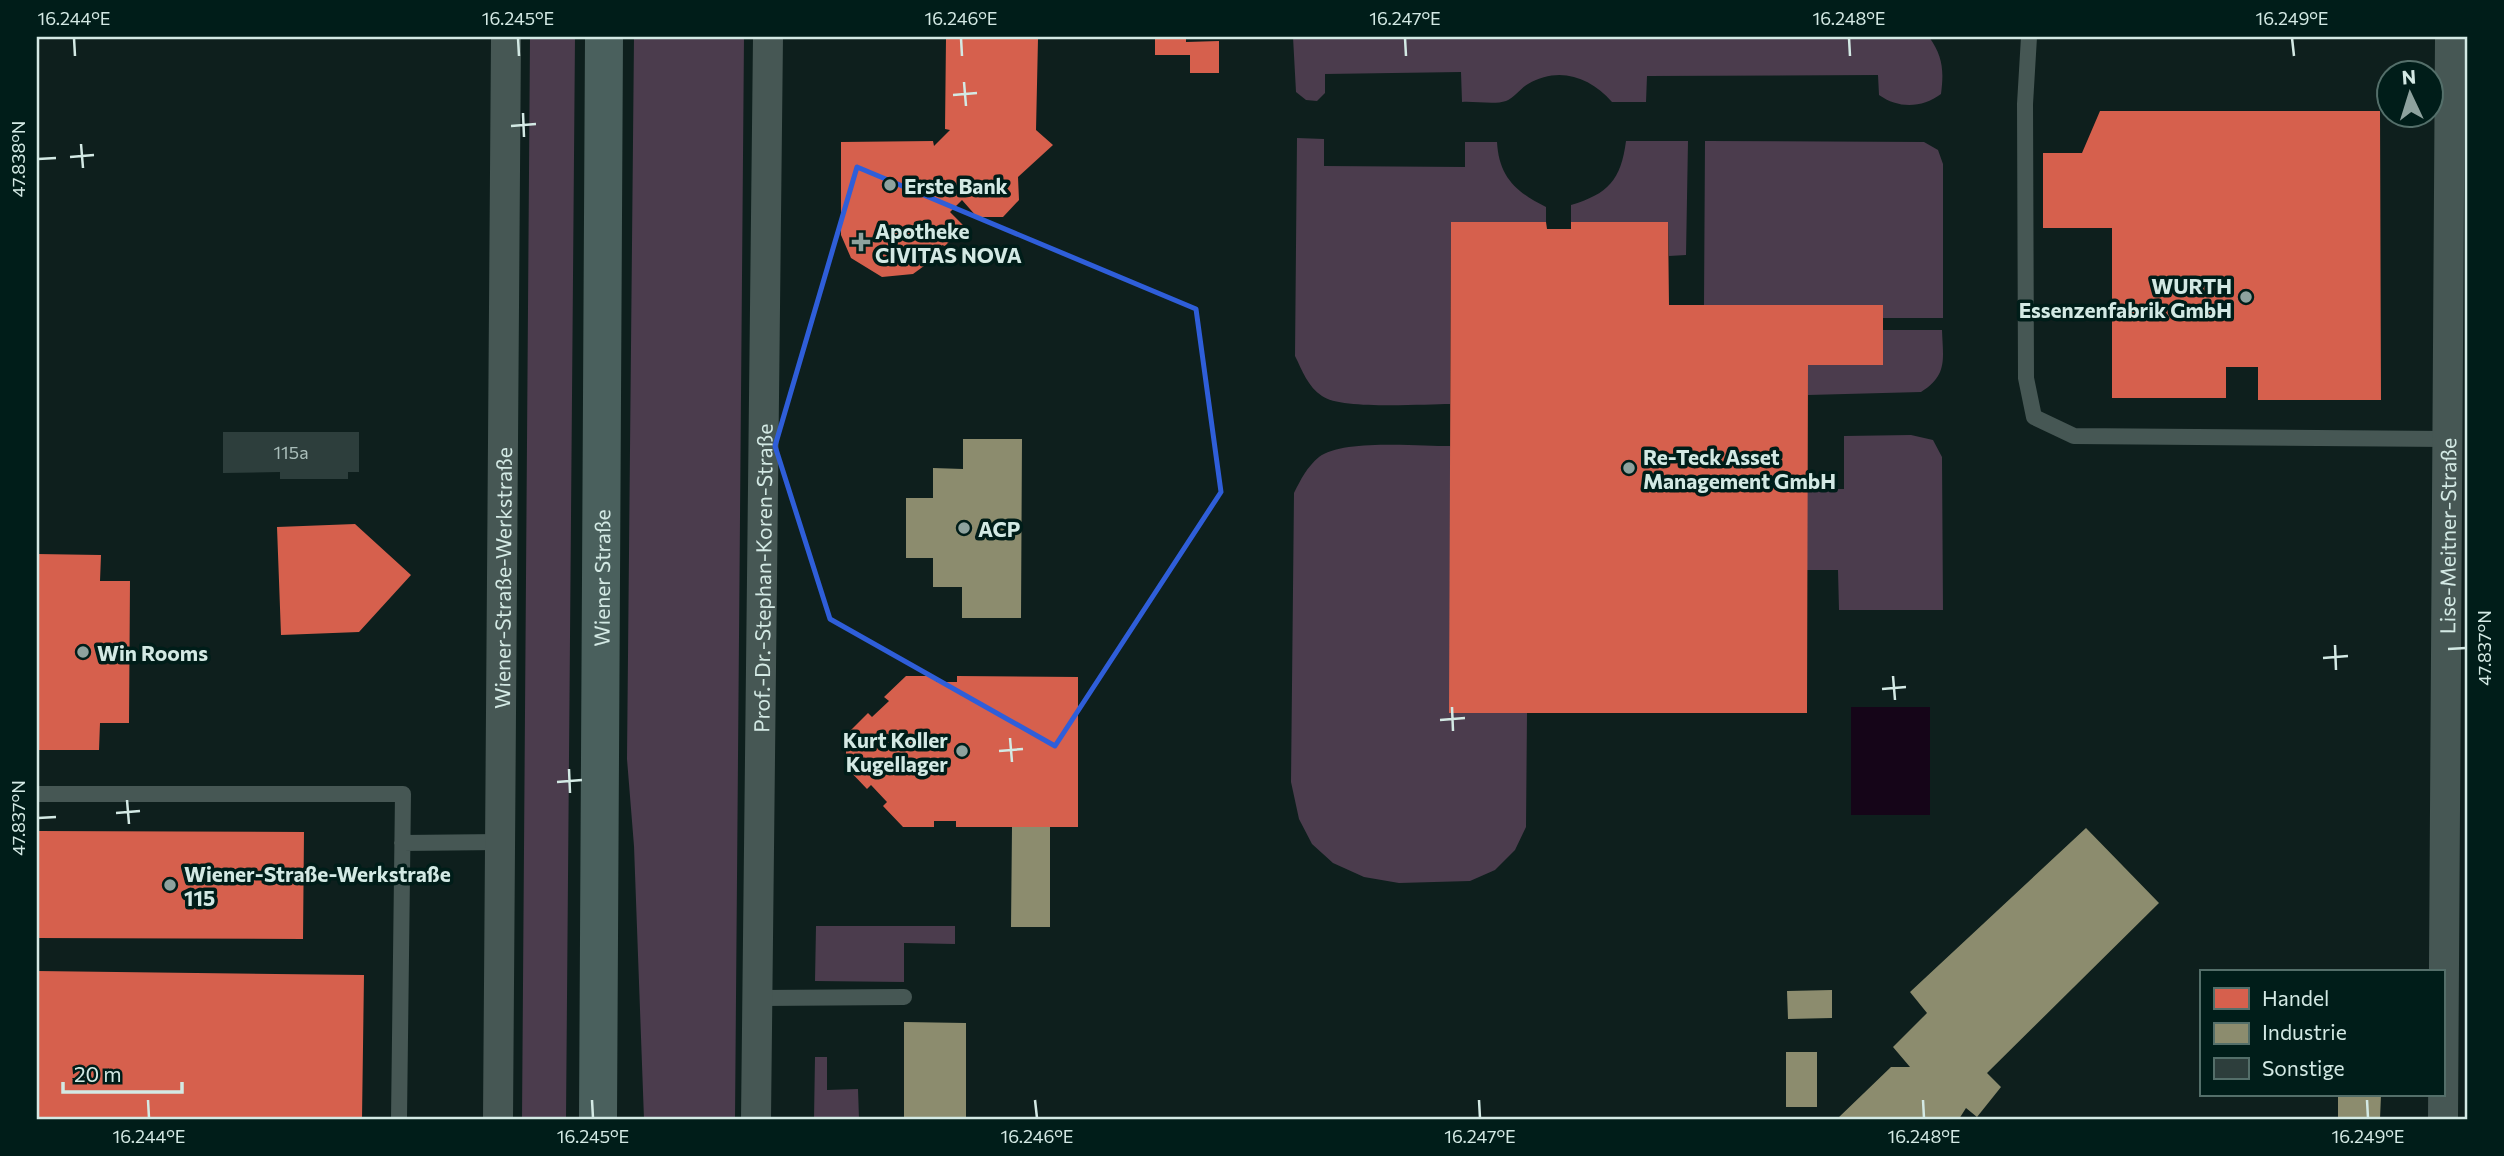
<svg xmlns="http://www.w3.org/2000/svg" width="2504" height="1156" viewBox="0 0 2504 1156" font-family="Commissioner,sans-serif">
<style>
.green{fill:#4b3c4d}
.water{fill:#150518}
.shops{fill:#d6604d}
.industry{fill:#8c8c6e}
.building{fill:#2d3e3c}
.lines{fill:none;stroke-linecap:round;stroke-linejoin:round}
.service{stroke:#465754;stroke-width:16}
.minor{stroke:#465754;stroke-width:30}
.primary{stroke:#4a605d;stroke-width:38}
.marked{fill:none;stroke:#2f5ed9;stroke-width:5;stroke-linejoin:round}
.ticks{fill:none;stroke:#d3e9e4;stroke-width:2.5}
.poi-dot{fill:#8ea29e;stroke:#001d19;stroke-width:2.5}
.labels{text-anchor:middle;dominant-baseline:central;stroke-width:7;stroke-linejoin:round;paint-order:stroke}
.number-label{font-size:18px;fill:#aabeba}
.poi-label{font-size:21px;font-weight:bold;fill:#d3e9e4;stroke:#001d19;text-anchor:start}
.street-label{font-size:21px;fill:#d3e9e4;stroke:#001d19}
.neatline{fill:none;stroke:#d3e9e4;stroke-width:2.5}
.ticks-label{font-size:18px;text-anchor:middle;fill:#d3e9e4}
</style>
<rect width="100%" height="100%" fill="#0e1f1d"/>
<path class="green" d="M 530,37 L 575,37 L 566,1119 L 522,1119 Z
M 634,37 L 744,37 L 735,1119 L 644,1119 L 634,846 L 627,759 Z
M 1293,37 L 1929,37 C 1943,56 1944,71 1941,94 C 1922,108 1899,109 1879,95 L 1878,75 L 1647,76 L 1646,102 L 1612,102 C 1590,77 1559,66 1528,84 C 1521,88 1514,98 1506,101 C 1495,105 1474,101 1462,102 L 1461,72 L 1325,74 L 1325,93 L 1317,101 L 1306,100 L 1296,92 Z
M 1297,138 L 1324,139 L 1324,166 L 1465,167 L 1465,142 L 1497,142 C 1499,177 1516,192 1546,207 L 1546,222 L 1451,222 L 1450,404 C 1424,404 1341,410 1322,396 C 1308,387 1302,370 1295,356 Z
M 1626,141 L 1688,141 L 1686,255 L 1669,256 L 1668,222 L 1571,222 L 1571,205 C 1608,194 1621,180 1626,141 Z
M 1705,141 L 1924,142 L 1938,150 L 1943,164 L 1943,318 L 1883,318 L 1883,305 L 1704,305 Z
M 1883,330 L 1942,330 C 1943,359 1948,375 1921,392 L 1808,395 L 1808,365 L 1883,365 Z
M 1911,435 L 1933,440 L 1942,457 L 1943,610 L 1839,610 L 1838,570 L 1807,570 L 1807,489 L 1844,489 L 1844,436 Z
M 1450,446 L 1527,713 L 1526,827 L 1515,850 L 1495,870 L 1470,881 L 1399,883 L 1364,877 L 1333,863 L 1312,844 L 1299,819 L 1291,782 L 1294,493 C 1301,479 1307,467 1319,457 C 1341,439 1420,446 1450,446 Z
M 816,926 L 955,926 L 955,944 L 904,943 L 904,982 L 815,981 Z
M 815,1057 L 827,1057 L 827,1090 L 858,1089 L 859,1119 L 814,1119 Z"/>
<path class="water" d="M 1851,707 L 1930,707 L 1930,815 L 1851,815 Z"/>
<path class="shops" d="M 1155,37 L 1186,37 L 1186,42 L 1219,41 L 1219,73 L 1190,73 L 1190,55 L 1155,55 Z
M 946,38 L 1038,39 L 1036,130 L 1053,145 L 1018,177 L 1019,200 L 1003,217 L 977,217 L 962,200 L 950,212 L 964,226 L 945,246 L 942,245 L 935,258 L 913,274 L 882,277 L 851,258 L 841,235 L 841,142 L 933,141 L 934,146 L 950,130 L 945,129 Z
M 2100,111 L 2380,111 L 2381,400 L 2258,400 L 2258,367 L 2226,367 L 2226,398 L 2112,398 L 2112,228 L 2043,228 L 2043,153 L 2082,153 Z
M 1451,222 L 1546,222 L 1547,229 L 1571,229 L 1571,222 L 1668,222 L 1669,305 L 1883,305 L 1883,365 L 1808,365 L 1807,713 L 1449,713 Z
M 355,524 L 411,575 L 359,632 L 281,635 L 277,527 Z
M 37,554 L 101,555 L 100,581 L 130,581 L 129,723 L 100,723 L 99,750 L 37,750 Z
M 906,676 L 936,676 L 936,682 L 957,682 L 957,676 L 1078,677 L 1078,827 L 956,827 L 956,821 L 934,821 L 934,827 L 903,827 L 883,806 L 887,802 L 871,785 L 867,789 L 846,767 L 846,735 L 868,713 L 872,717 L 889,701 L 884,697 Z
M 37,831 L 304,832 L 303,939 L 37,938 Z
M 37,971 L 364,975 L 362,1119 L 37,1119 Z"/>
<path class="industry" d="M 963,439 L 1022,439 L 1021,618 L 962,618 L 962,587 L 933,587 L 933,558 L 906,558 L 906,498 L 933,498 L 933,468 L 963,469 Z
M 1012,827 L 1050,827 L 1050,927 L 1011,927 Z
M 2086,828 L 2159,903 L 1987,1073 L 2001,1087 L 1977,1117 L 1966,1108 L 1959,1119 L 1837,1119 L 1891,1067 L 1910,1067 L 1893,1047 L 1927,1013 L 1910,992 Z
M 1832,990 L 1832,1018 L 1788,1019 L 1787,991 Z
M 904,1022 L 966,1023 L 966,1119 L 904,1119 Z
M 1786,1052 L 1817,1052 L 1817,1107 L 1786,1107 Z
M 2338,1095 L 2381,1095 L 2380,1119 L 2338,1119 Z"/>
<path class="building" d="M 223,432 L 359,432 L 359,472 L 348,472 L 348,479 L 280,479 L 280,472 L 223,473 Z"/>
<g class="lines">
<path class="service" d="M 2029,37 L 2025,104 L 2026,378 L 2034,417 L 2074,436 L 2447,439
M 37,794 L 403,794 L 399,1119
M 402,843 L 500,842
M 758,998 L 904,997"/>
<g class="minor">
<path id="s1" d="M 498,1119 L 506,37"/>
<path id="s2" d="M 756,1119 L 768,37"/>
<path id="s3" d="M 2443,1119 L 2450,37"/>
</g>
<path class="primary" id="s4" d="M 598,1119 L 604,37"/>
</g>
<path class="marked" d="M 857,167 L 1196,309 L 1221,492 L 1055,746 L 830,619 L 775,446 Z"/>
<path class="ticks" d="M 74,38 L 75,56M 518,38 L 519,56M 961,38 L 962,56M 1405,38 L 1406,56M 1849,38 L 1850,56M 2292,38 L 2294,56M 964,82 L 966,106M 953,95 L 977,93M 523,113 L 524,137M 511,126 L 536,124M 81,144 L 83,168M 70,157 L 94,155M 38,159 L 56,158M 2335,645 L 2336,670M 2448,649 L 2466,648M 2323,658 L 2348,656M 1893,676 L 1895,700M 1882,689 L 1906,687M 1452,707 L 1453,731M 1440,720 L 1465,718M 1010,738 L 1012,762M 999,751 L 1023,749M 569,769 L 570,793M 557,782 L 582,780M 127,800 L 129,824M 116,813 L 140,811M 38,818 L 56,817M 148,1100 L 149,1118M 592,1100 L 593,1118M 1035,1100 L 1037,1118M 1479,1100 L 1480,1118M 1923,1100 L 1924,1118M 2367,1100 L 2368,1118"/>
<g class="poi-dot">
<circle cx="890" cy="185" r="7"/>
<path d="M857.5 231.5h7v7h7v7h-7v7h-7v-7h-7v-7h7z"/>
<circle cx="2246" cy="297" r="7"/>
<circle cx="1629" cy="468" r="7"/>
<circle cx="964" cy="528" r="7"/>
<circle cx="83" cy="652" r="7"/>
<circle cx="962" cy="751" r="7"/>
<circle cx="170" cy="885" r="7"/>
</g>
<g class="labels">
<g class="number-label">
<text x="291" y="452">115a</text>
</g>
<g class="poi-label">
<text x="904" y="185">Erste Bank</text>
<text x="875" y="230">Apotheke<tspan x="875" dy="24">CIVITAS NOVA</tspan></text>
<text x="2232" y="285" text-anchor="end">WURTH<tspan x="2232" dy="24">Essenzenfabrik GmbH</tspan></text>
<text x="1643" y="456">Re-Teck Asset<tspan x="1643" dy="24">Management GmbH</tspan></text>
<text x="978" y="528">ACP</text>
<text x="97" y="652">Win Rooms</text>
<text x="948" y="739" text-anchor="end">Kurt Koller<tspan x="948" dy="24">Kugellager</tspan></text>
<text x="184" y="873">Wiener-Straße-Werkstraße<tspan x="184" dy="24">115</tspan></text>
</g>
<g class="street-label">
<text stroke="none"><textPath href="#s3" startOffset="583">Lise-Meitner-Straße</textPath></text>
<text stroke="none"><textPath href="#s1" startOffset="541">Wiener-Straße-Werkstraße</textPath></text>
<text stroke="none"><textPath href="#s4" startOffset="541">Wiener Straße</textPath></text>
<text stroke="none"><textPath href="#s2" startOffset="541">Prof.-Dr.-Stephan-Koren-Straße</textPath></text>
</g>
</g>
<rect width="2504" height="1156" fill="none" stroke="#001d19" stroke-width="77"/>
<rect x="2200" y="970" width="245" height="126" fill="#001d19" stroke="#546f6a" stroke-width="2"/>
<rect x="2214" y="988" width="35" height="21" fill="#d6604d" stroke="#546f6a" stroke-width="2"/>
<text x="2262" y="1006" font-size="21" fill="#d3e9e4">Handel</text>
<rect x="2214" y="1023" width="35" height="21" fill="#8c8c6e" stroke="#546f6a" stroke-width="2"/>
<text x="2262" y="1040" font-size="21" fill="#d3e9e4">Industrie</text>
<rect x="2214" y="1058" width="35" height="21" fill="#2d3e3c" stroke="#546f6a" stroke-width="2"/>
<text x="2262" y="1076" font-size="21" fill="#d3e9e4">Sonstige</text>
<g transform="translate(2410 94) rotate(356)"><circle r="33" fill="#001d19" stroke="#546f6a" stroke-width="2"/>
<path d="M0-5L12 26L0 18L-12 26Z" fill="#8ea29e"/>
<text y="-10" font-size="19" font-weight="bold" text-anchor="middle" fill="#d3e9e4">N</text>
</g>
<path d="M63 1082v10h119v-10" fill="none" stroke="#d3e9e4" stroke-width="3.5"/>
<text x="74" y="1082" font-size="21" fill="#d3e9e4" stroke="#001d19" stroke-width="5" paint-order="stroke">20 m</text>
<rect x="38" y="38" width="2428" height="1080" class="neatline"/>
<g class="ticks-label">
<text x="74" y="25">16.244°E</text>
<text x="518" y="25">16.245°E</text>
<text x="961" y="25">16.246°E</text>
<text x="1405" y="25">16.247°E</text>
<text x="1849" y="25">16.248°E</text>
<text x="2292" y="25">16.249°E</text>
<text transform="translate(19 159) rotate(-90)" y="6">47.838°N</text>
<text transform="translate(2485 648) rotate(-90)" y="6">47.837°N</text>
<text transform="translate(19 818) rotate(-90)" y="6">47.837°N</text>
<text x="149" y="1143">16.244°E</text>
<text x="593" y="1143">16.245°E</text>
<text x="1037" y="1143">16.246°E</text>
<text x="1480" y="1143">16.247°E</text>
<text x="1924" y="1143">16.248°E</text>
<text x="2368" y="1143">16.249°E</text>
</g>
</svg>
